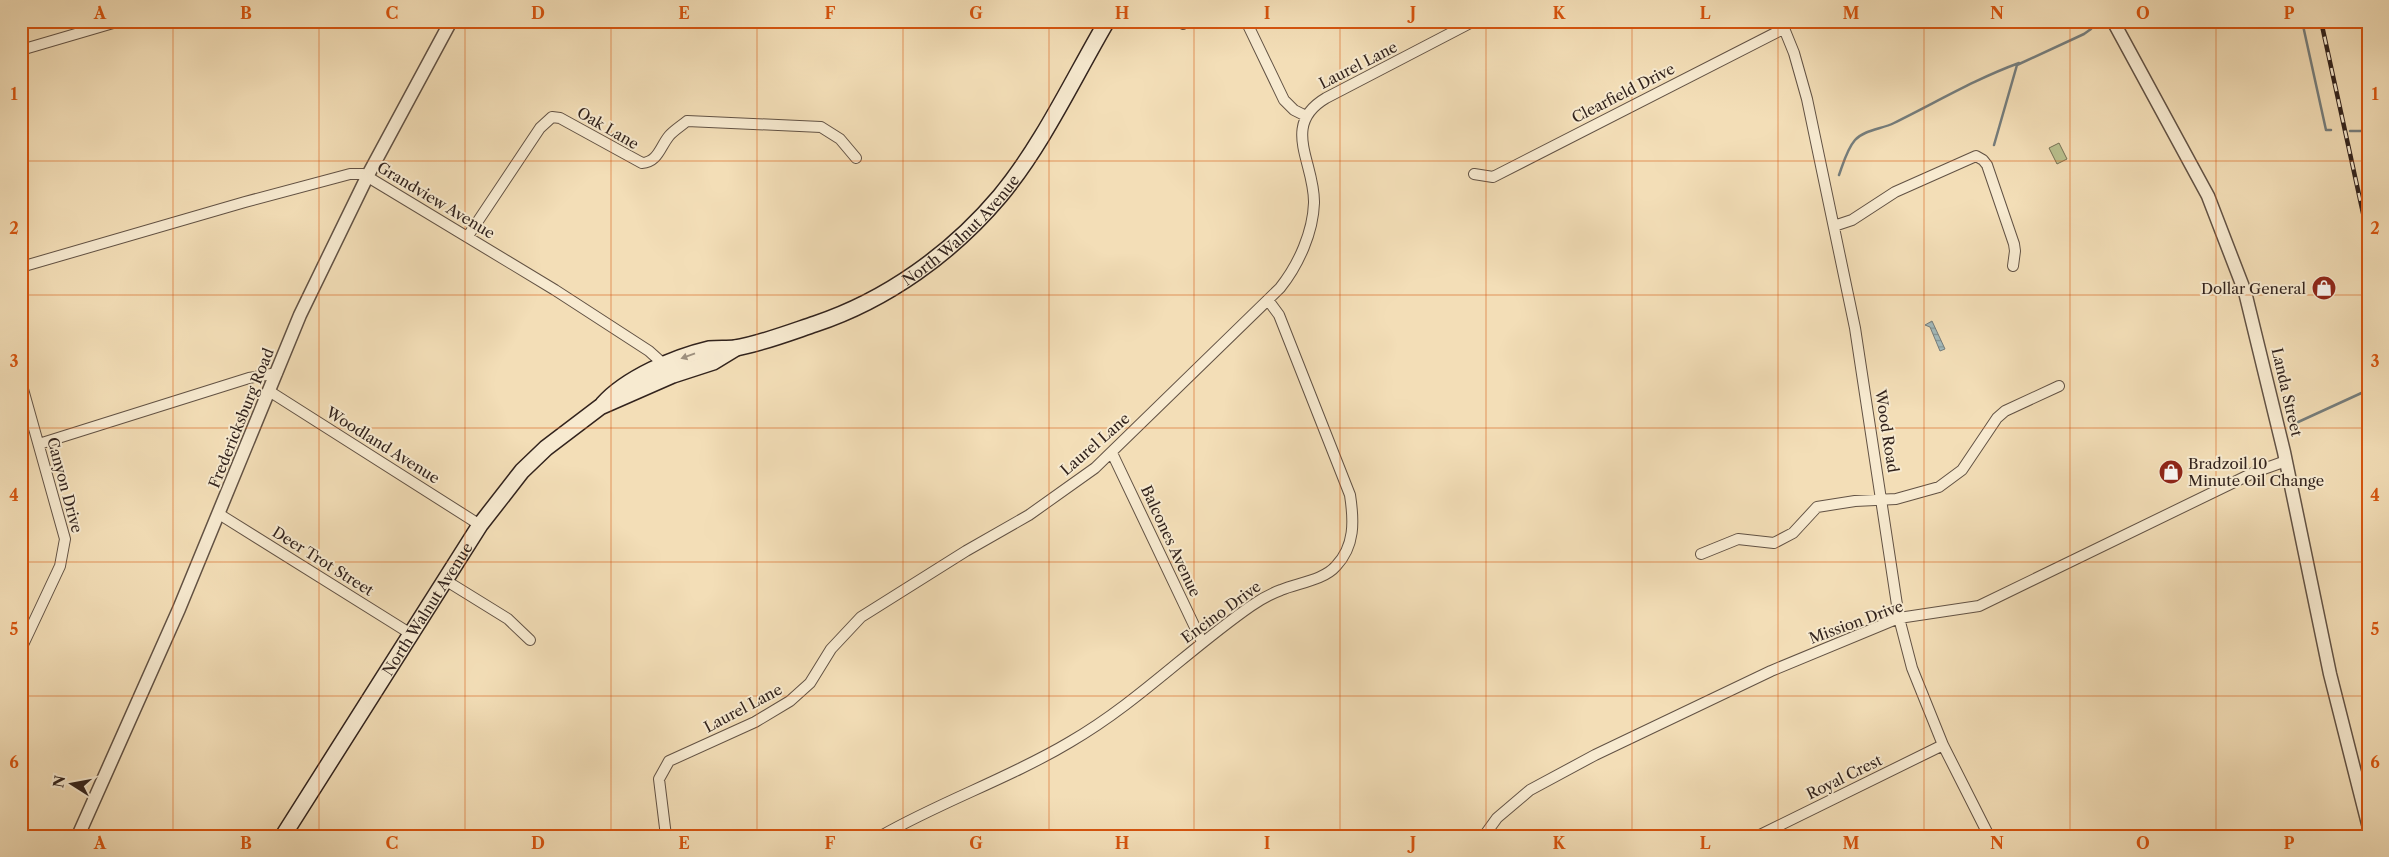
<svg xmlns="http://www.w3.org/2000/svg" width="2389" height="857" viewBox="0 0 2389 857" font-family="'Libre Caslon Text',serif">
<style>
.pitch{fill:#b9c18f;stroke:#767256}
.water{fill:url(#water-rules);stroke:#757d7c}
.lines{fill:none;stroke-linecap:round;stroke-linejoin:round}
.stream{stroke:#757d7c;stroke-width:2.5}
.minor-casing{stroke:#625244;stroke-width:12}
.tertiary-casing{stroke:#625244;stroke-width:15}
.secondary-casing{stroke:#32231d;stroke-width:18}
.minor{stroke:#f7ead0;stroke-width:10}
.tertiary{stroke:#f7ead0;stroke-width:12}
.secondary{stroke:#f7ead0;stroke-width:15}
.rail-casing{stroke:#32231d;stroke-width:4.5}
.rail{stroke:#f7ead0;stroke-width:2.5;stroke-dasharray:8;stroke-linecap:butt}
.oneway{fill:#9e907f}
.grid{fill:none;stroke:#d6540e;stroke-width:1;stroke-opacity:0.55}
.labels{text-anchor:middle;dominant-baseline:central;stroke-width:4;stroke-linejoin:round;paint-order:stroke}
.street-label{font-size:15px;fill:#32231d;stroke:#f7ead0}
.poi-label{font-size:15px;fill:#32231d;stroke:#f7ead0;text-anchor:end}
.neatline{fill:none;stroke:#d6540e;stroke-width:2}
.grid-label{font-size:16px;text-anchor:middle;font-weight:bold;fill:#d6540e}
</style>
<defs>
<pattern id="water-rules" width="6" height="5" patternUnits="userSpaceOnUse" patternTransform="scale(1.25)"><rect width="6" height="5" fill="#a2b9bb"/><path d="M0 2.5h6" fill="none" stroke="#859697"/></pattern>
</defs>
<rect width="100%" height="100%" fill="#f3deb7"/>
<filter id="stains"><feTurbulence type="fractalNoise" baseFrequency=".004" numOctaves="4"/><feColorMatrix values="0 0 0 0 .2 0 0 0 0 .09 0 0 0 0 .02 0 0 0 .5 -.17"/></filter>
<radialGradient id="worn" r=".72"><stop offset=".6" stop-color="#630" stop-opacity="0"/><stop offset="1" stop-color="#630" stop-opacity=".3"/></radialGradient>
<path class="pitch" d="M 2059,143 L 2067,159 L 2057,164 L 2049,148 Z"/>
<path class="water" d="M 1932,321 L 1945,349 L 1940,351 L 1930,327 L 1925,325 Z"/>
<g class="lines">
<path class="stream" d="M 2302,21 L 2326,130 L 2331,130
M 2350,131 L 2368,131
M 1994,145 L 2017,65 L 2084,34 L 2091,29 L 2094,21
M 1839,175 C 1843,164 1847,149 1855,140 C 1864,130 1882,129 1894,123 C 1935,103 1975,79 2019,63
M 2296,423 L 2368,390"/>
<defs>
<path id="minor" d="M 1246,21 L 1284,100 L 1294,110 L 1306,116
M 1781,21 L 1794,53 L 1807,99 L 1855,328 L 1899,618 L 1912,668 L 1943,745 L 1989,836
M 1183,24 L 1187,21
M 21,50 L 120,21
M 1474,174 L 1493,177 L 1785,28
M 1834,226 L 1852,220 L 1895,192 L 1976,156 L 1983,160 L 1987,165 L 2014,244 L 2015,251 L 2013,266
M 468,236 L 540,128 L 552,117 L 560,118 L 642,163 C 658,162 660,147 669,136 C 673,131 681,126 687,121 L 821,127 L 840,139 L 856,158
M 21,267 L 245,202 L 350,174 L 363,174 L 555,290 L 649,351 L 659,360 L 662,366
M 21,382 L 65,539 L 60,566 L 21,649
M 269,391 L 480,525
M 39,444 L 249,378 L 277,373
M 1112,453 L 1202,642
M 219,514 L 411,634
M 1701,554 L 1738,539 L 1774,543 L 1793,533 L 1817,507 L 1855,501 L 1896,499 L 1939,487 L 1962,470 L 1997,418 L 2005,411 L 2059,386
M 445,580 L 508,619 L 530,640
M 666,836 L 659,779 L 669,761 L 755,722 L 790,701 L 810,683 L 831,649 L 861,617 L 966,551 L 1029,515 L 1095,468 L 1280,288 C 1299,264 1313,232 1314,203 C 1315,163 1280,125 1326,98 L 1474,21
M 881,836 C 942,801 1010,778 1070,742 C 1136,704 1189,649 1251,606 C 1261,599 1270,594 1281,590 C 1298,583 1324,580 1336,566 C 1355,546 1354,521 1350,495 L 1279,315 L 1268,300
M 1484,836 L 1497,818 L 1530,790 L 1595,755 L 1771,671 L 1899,618 L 1979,606 L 2255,472 L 2286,461
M 1758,836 L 1943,745"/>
<path id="tertiary" d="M 2113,21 L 2208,196 L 2245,292 L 2284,452 L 2330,674 L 2368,824
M 78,836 L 179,609 L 300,315 L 368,175 L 451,21"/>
<g id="secondary">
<path id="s1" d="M 603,404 C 626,378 675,357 709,349 C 718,348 727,349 735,348 C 757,345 794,331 815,324 C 887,300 952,253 1000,196 C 1043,144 1073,79 1107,21"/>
<path id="s2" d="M 283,836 L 480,525 L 522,471 L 546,448 L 600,407 L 673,375 L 713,362 L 736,348"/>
</g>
</defs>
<use href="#minor" class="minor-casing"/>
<use href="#tertiary" class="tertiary-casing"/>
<use href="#secondary" class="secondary-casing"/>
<use href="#minor" class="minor"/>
<use href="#tertiary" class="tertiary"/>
<use href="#secondary" class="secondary"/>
<defs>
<path id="rail" d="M 2321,21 L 2368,236"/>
</defs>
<use href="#rail" class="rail-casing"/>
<use href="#rail" class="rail"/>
</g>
<defs><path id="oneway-solid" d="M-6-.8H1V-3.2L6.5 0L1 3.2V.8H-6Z" transform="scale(1.25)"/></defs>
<use class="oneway" href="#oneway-solid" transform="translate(688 356) rotate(160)"/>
<path class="grid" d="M 173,21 L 173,836M 319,21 L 319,836M 465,21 L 465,836M 611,21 L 611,836M 757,21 L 757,836M 903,21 L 903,836M 1049,21 L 1049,836M 1194,21 L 1194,836M 1340,21 L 1340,836M 1486,21 L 1486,836M 1632,21 L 1632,836M 1778,21 L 1778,836M 1924,21 L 1924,836M 2070,21 L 2070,836M 2216,21 L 2216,836M 21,161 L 2368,161M 21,295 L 2368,295M 21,428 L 2368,428M 21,562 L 2368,562M 21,696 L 2368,696"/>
<defs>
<symbol id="shop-disc" viewBox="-11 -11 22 22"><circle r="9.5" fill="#8f2418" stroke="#f7ead0"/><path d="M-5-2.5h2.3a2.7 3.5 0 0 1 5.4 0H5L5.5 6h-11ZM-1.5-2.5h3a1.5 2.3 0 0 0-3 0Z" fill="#fff"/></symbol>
</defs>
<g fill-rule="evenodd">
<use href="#shop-disc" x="2310" y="274" width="28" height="28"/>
<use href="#shop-disc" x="2157" y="458" width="28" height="28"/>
</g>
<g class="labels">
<g class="street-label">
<text transform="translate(1358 65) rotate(-27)">Laurel Lane</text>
<text transform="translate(1623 93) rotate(-27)">Clearfield Drive</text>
<text transform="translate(608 128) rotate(30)">Oak Lane</text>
<text transform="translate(436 200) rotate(31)">Grandview Avenue</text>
<text stroke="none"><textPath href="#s1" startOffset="406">North Walnut Avenue</textPath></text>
<text transform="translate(2287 392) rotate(77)">Landa Street</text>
<text transform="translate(241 418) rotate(-68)">Fredericksburg Road</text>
<text transform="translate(1887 431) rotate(81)">Wood Road</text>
<text transform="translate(1095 444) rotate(-41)">Laurel Lane</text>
<text transform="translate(383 445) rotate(32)">Woodland Avenue</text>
<text transform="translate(65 485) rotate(75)">Canyon Drive</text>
<text transform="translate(1171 541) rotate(65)">Balcones Avenue</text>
<text transform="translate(323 561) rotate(32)">Deer Trot Street</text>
<text stroke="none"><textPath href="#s2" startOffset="269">North Walnut Avenue</textPath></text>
<text transform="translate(1221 612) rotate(-36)">Encino Drive</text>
<text transform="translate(1856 622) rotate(-20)">Mission Drive</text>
<text transform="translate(743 708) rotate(-28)">Laurel Lane</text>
<text transform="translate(1844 777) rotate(-26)">Royal Crest</text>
</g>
<g class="poi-label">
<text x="2306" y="288">Dollar General</text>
<text x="2188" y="463" text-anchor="start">Bradzoil 10<tspan x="2188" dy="17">Minute Oil Change</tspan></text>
</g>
</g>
<rect width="2389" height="857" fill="none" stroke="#f3deb7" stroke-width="55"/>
<g transform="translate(72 784) rotate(281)" stroke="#f7ead0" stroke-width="4" paint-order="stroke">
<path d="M0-4L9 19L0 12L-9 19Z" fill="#32231d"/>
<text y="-8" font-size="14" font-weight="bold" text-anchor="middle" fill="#32231d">N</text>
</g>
<rect x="28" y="28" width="2334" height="802" class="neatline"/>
<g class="grid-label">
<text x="100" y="19">A</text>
<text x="246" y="19">B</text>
<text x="392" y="19">C</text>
<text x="538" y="19">D</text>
<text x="684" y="19">E</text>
<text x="830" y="19">F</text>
<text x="976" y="19">G</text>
<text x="1122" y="19">H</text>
<text x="1267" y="19">I</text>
<text x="1413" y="19">J</text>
<text x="1559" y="19">K</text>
<text x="1705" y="19">L</text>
<text x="1851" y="19">M</text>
<text x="1997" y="19">N</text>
<text x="2143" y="19">O</text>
<text x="2289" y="19">P</text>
<text x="14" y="100">1</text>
<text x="2375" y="100">1</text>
<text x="14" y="234">2</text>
<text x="2375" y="234">2</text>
<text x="14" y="367">3</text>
<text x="2375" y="367">3</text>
<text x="14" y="501">4</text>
<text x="2375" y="501">4</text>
<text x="14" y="635">5</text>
<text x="2375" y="635">5</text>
<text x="14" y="768">6</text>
<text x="2375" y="768">6</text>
<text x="100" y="849">A</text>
<text x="246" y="849">B</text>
<text x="392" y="849">C</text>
<text x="538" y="849">D</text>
<text x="684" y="849">E</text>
<text x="830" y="849">F</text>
<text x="976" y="849">G</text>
<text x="1122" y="849">H</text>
<text x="1267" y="849">I</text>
<text x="1413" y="849">J</text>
<text x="1559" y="849">K</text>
<text x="1705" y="849">L</text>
<text x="1851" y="849">M</text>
<text x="1997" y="849">N</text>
<text x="2143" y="849">O</text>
<text x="2289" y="849">P</text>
</g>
<rect width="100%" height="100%" filter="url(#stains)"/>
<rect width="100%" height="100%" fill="url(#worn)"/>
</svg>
